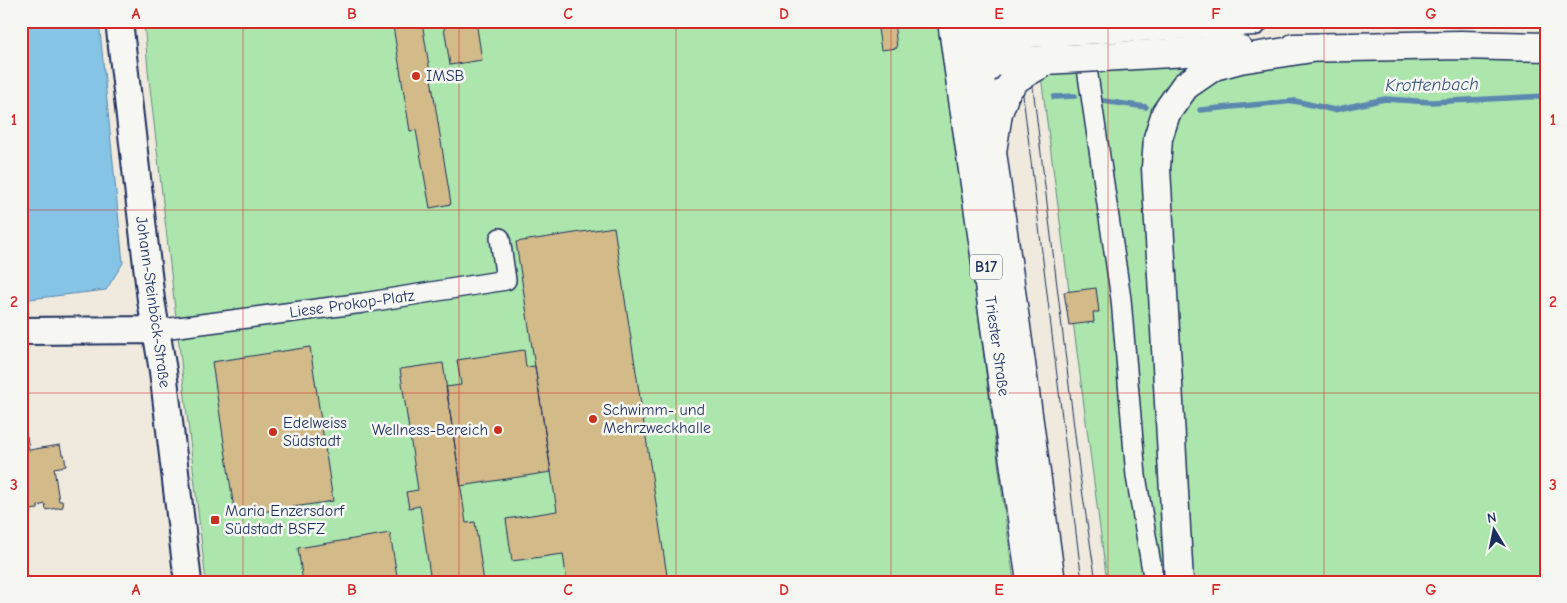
<svg xmlns="http://www.w3.org/2000/svg" width="1567" height="603" viewBox="0 0 1567 603" font-family="'Comic Neue',sans-serif">
<style>
.green{fill:#ace6ac;stroke:#648a85}
.water{fill:#85c4e5;stroke:#5b88af}
.lines{fill:none;stroke-linecap:round;stroke-linejoin:round}
.stream{stroke:#5b88af;stroke-width:5.5}
.building{fill:#d2ba89;stroke:#1b2f5e}
.street-casing{stroke:#1b2f5e;stroke-width:22}
.secondary-casing{stroke:#1b2f5e;stroke-width:30}
.primary-casing{stroke:#1b2f5e;stroke-width:31}
.highway-casing{stroke:#1b2f5e;stroke-width:31}
.street{stroke:#f6f6f2;stroke-width:19}
.secondary{stroke:#f6f6f2;stroke-width:26}
.primary{stroke:#f6f6f2;stroke-width:28}
.highway{stroke:#f6f6f2;stroke-width:28}
.tram{stroke:#1b2f5e;stroke-width:1}
.primary-bridge-casing{stroke:#1b2f5e;stroke-width:31;stroke-linecap:butt}
.highway-bridge-casing{stroke:#1b2f5e;stroke-width:31;stroke-linecap:butt}
.primary-bridge{stroke:#f6f6f2;stroke-width:28}
.highway-bridge{stroke:#f6f6f2;stroke-width:28}
.grid{fill:none;stroke:#d62828;stroke-width:1;stroke-opacity:0.55}
.poi-dot{fill:#c8321e;stroke:#f6f6f2;stroke-width:2}
.labels{text-anchor:middle;dominant-baseline:central;stroke-width:5;stroke-linejoin:round;paint-order:stroke}
.shield{fill:#f6f6f2;stroke:#5d6b8a;stroke-width:1}
.shield-label{font-size:15px;font-weight:bold;fill:#1b2f5e}
.poi-label{font-size:16px;fill:#1b2f5e;stroke:#f6f6f2;text-anchor:start}
.street-label{font-size:16px;fill:#1b2f5e;stroke:#f6f6f2}
.water-label{font-size:18px;font-style:italic;fill:#365480;stroke:#f6f6f2}
.neatline{fill:none;stroke:#d62828;stroke-width:2}
.grid-label{font-size:16px;text-anchor:middle;font-weight:bold;fill:#d62828}
</style>
<rect width="100%" height="100%" fill="#efeadd"/>
<filter id="ink" filterUnits="userSpaceOnUse"><feTurbulence type="fractalNoise" baseFrequency=".02" numOctaves="2"/><feDisplacementMap in="SourceGraphic" scale="10" xChannelSelector="R" yChannelSelector="G"/><feConvolveMatrix kernelMatrix="1 2 1 2 8 2 1 2 1" color-interpolation-filters="sRGB"/></filter>
<g filter="url(#ink)">
<path class="green" d="M 144,21 L 939,21 L 1014,582 L 206,582 L 148,70 Z
M 1388,58 L 1546,59 L 1546,582 L 1107,582 L 1041,76 L 1055,72 L 1195,62 Z"/>
<path class="water" d="M 21,21 L 99,21 L 123,263 L 106,290 L 21,300 Z"/>
<g class="lines">
<path class="stream" d="M 1054,97 L 1075,96
M 1103,101 L 1146,107
M 1200,110 L 1295,101 L 1334,110 L 1385,99 L 1431,102 L 1546,96"/>
</g>
<path class="building" d="M 443,21 L 476,21 L 482,60 L 450,65 Z
M 877,21 L 894,21 L 897,48 L 881,50 Z
M 422,22 L 451,204 L 430,208 L 416,130 L 410,131 L 393,26 Z
M 614,227 L 668,582 L 567,582 L 563,554 L 512,561 L 506,519 L 557,511 L 516,242 Z
M 1096,288 L 1099,312 L 1093,312 L 1094,322 L 1069,325 L 1064,292 Z
M 310,347 L 333,501 L 235,516 L 212,362 Z
M 524,350 L 526,367 L 535,366 L 551,472 L 461,486 L 446,387 L 461,385 L 457,360 Z
M 443,363 L 466,523 L 475,522 L 484,582 L 431,582 L 420,506 L 409,508 L 406,492 L 418,490 L 400,369 Z
M 21,427 L 23,437 L 27,436 L 29,450 L 60,445 L 62,454 L 64,454 L 66,466 L 54,468 L 59,501 L 62,501 L 63,507 L 46,510 L 45,504 L 38,506 L 38,509 L 23,511 L 24,516 L 21,516 Z
M 390,533 L 398,582 L 303,582 L 298,548 Z"/>
<g class="lines">
<defs>
<path id="street" d="M 1080,21 L 1121,299 L 1136,476 L 1154,582
M 155,330 L 363,303 L 506,280 L 500,238"/>
<path id="secondary" d="M 119,21 L 151,300 L 163,371 L 188,582
M 21,331 L 155,330"/>
<path id="primary" d="M 952,21 L 1031,582
M 979,21 L 992,152 L 1051,582
M 1100,29 L 1254,21"/>
<path id="highway" d="M 1294,48 L 1461,45 L 1546,47
M 1102,57 L 1238,49
M 983,64 L 1003,62
M 992,152 L 998,113 L 1006,91
M 1179,582 L 1156,168 L 1158,138 L 1166,113 L 1185,86 L 1214,66 L 1240,59 L 1312,48"/>
</defs>
<use href="#street" class="street-casing"/>
<use href="#secondary" class="secondary-casing"/>
<use href="#primary" class="primary-casing"/>
<use href="#highway" class="highway-casing"/>
<use href="#street" class="street"/>
<use href="#secondary" class="secondary"/>
<use href="#primary" class="primary"/>
<use href="#highway" class="highway"/>
<path class="tram" d="M 1014,21 L 1082,582
M 1025,21 L 1080,476 L 1096,582"/>
<defs>
<path id="primary-bridge" d="M 1000,39 L 1029,33 L 1100,29"/>
<path id="highway-bridge" d="M 1003,62 L 1102,57
M 1006,91 L 1017,78 L 1046,61"/>
</defs>
<use href="#primary-bridge" class="primary-bridge-casing"/>
<use href="#highway-bridge" class="highway-bridge-casing"/>
<use href="#primary-bridge" class="primary-bridge"/>
<use href="#highway-bridge" class="highway-bridge"/>
</g>
</g>
<path class="grid" d="M 243,21 L 243,582M 459,21 L 459,582M 676,21 L 676,582M 891,21 L 891,582M 1108,21 L 1108,582M 1324,21 L 1324,582M 21,210 L 1546,210M 21,393 L 1546,393"/>
<g class="poi-dot">
<circle cx="416" cy="76" r="5"/>
<circle cx="593" cy="419" r="5"/>
<circle cx="498" cy="430" r="5"/>
<circle cx="273" cy="432" r="5"/>
<rect x="210" y="515" width="10" height="10" rx="2.5"/>
</g>
<g class="labels">
<rect class="shield" x="970" y="254.5" width="32" height="25" rx="4"/>
<g class="shield-label">
<text x="986" y="267">B17</text>
</g>
<g class="poi-label">
<text x="426" y="76">IMSB</text>
<text x="603" y="410">Schwimm- und<tspan x="603" dy="18">Mehrzweckhalle</tspan></text>
<text x="283" y="423">Edelweiss<tspan x="283" dy="18">Südstadt</tspan></text>
<text x="488" y="430" text-anchor="end">Wellness-Bereich</text>
<text x="225" y="511">Maria Enzersdorf<tspan x="225" dy="18">Südstadt BSFZ</tspan></text>
</g>
<g class="street-label">
<text transform="translate(153 302) rotate(82)">Johann-Steinböck-Straße</text>
<text transform="translate(352 304) rotate(-8)">Liese Prokop-Platz</text>
<text transform="translate(997 346) rotate(82)">Triester Straße</text>
</g>
<g class="water-label">
<text transform="translate(1432 85) rotate(-1)">Krottenbach</text>
</g>
</g>
<rect width="1567" height="603" fill="none" stroke="#f6f6f2" stroke-width="55"/>
<g transform="translate(1494 530) rotate(350)" stroke="#f6f6f2" stroke-width="4" paint-order="stroke">
<path d="M0-4L9 19L0 12L-9 19Z" fill="#1b2f5e"/>
<text y="-8" font-size="14" font-weight="bold" text-anchor="middle" fill="#1b2f5e">N</text>
</g>
<rect x="28" y="28" width="1512" height="548" class="neatline"/>
<g class="grid-label">
<text x="136" y="19">A</text>
<text x="352" y="19">B</text>
<text x="568" y="19">C</text>
<text x="784" y="19">D</text>
<text x="999" y="19">E</text>
<text x="1216" y="19">F</text>
<text x="1431" y="19">G</text>
<text x="14" y="125">1</text>
<text x="1553" y="125">1</text>
<text x="14" y="307">2</text>
<text x="1553" y="307">2</text>
<text x="14" y="490">3</text>
<text x="1553" y="490">3</text>
<text x="136" y="595">A</text>
<text x="352" y="595">B</text>
<text x="568" y="595">C</text>
<text x="784" y="595">D</text>
<text x="999" y="595">E</text>
<text x="1216" y="595">F</text>
<text x="1431" y="595">G</text>
</g>
</svg>
